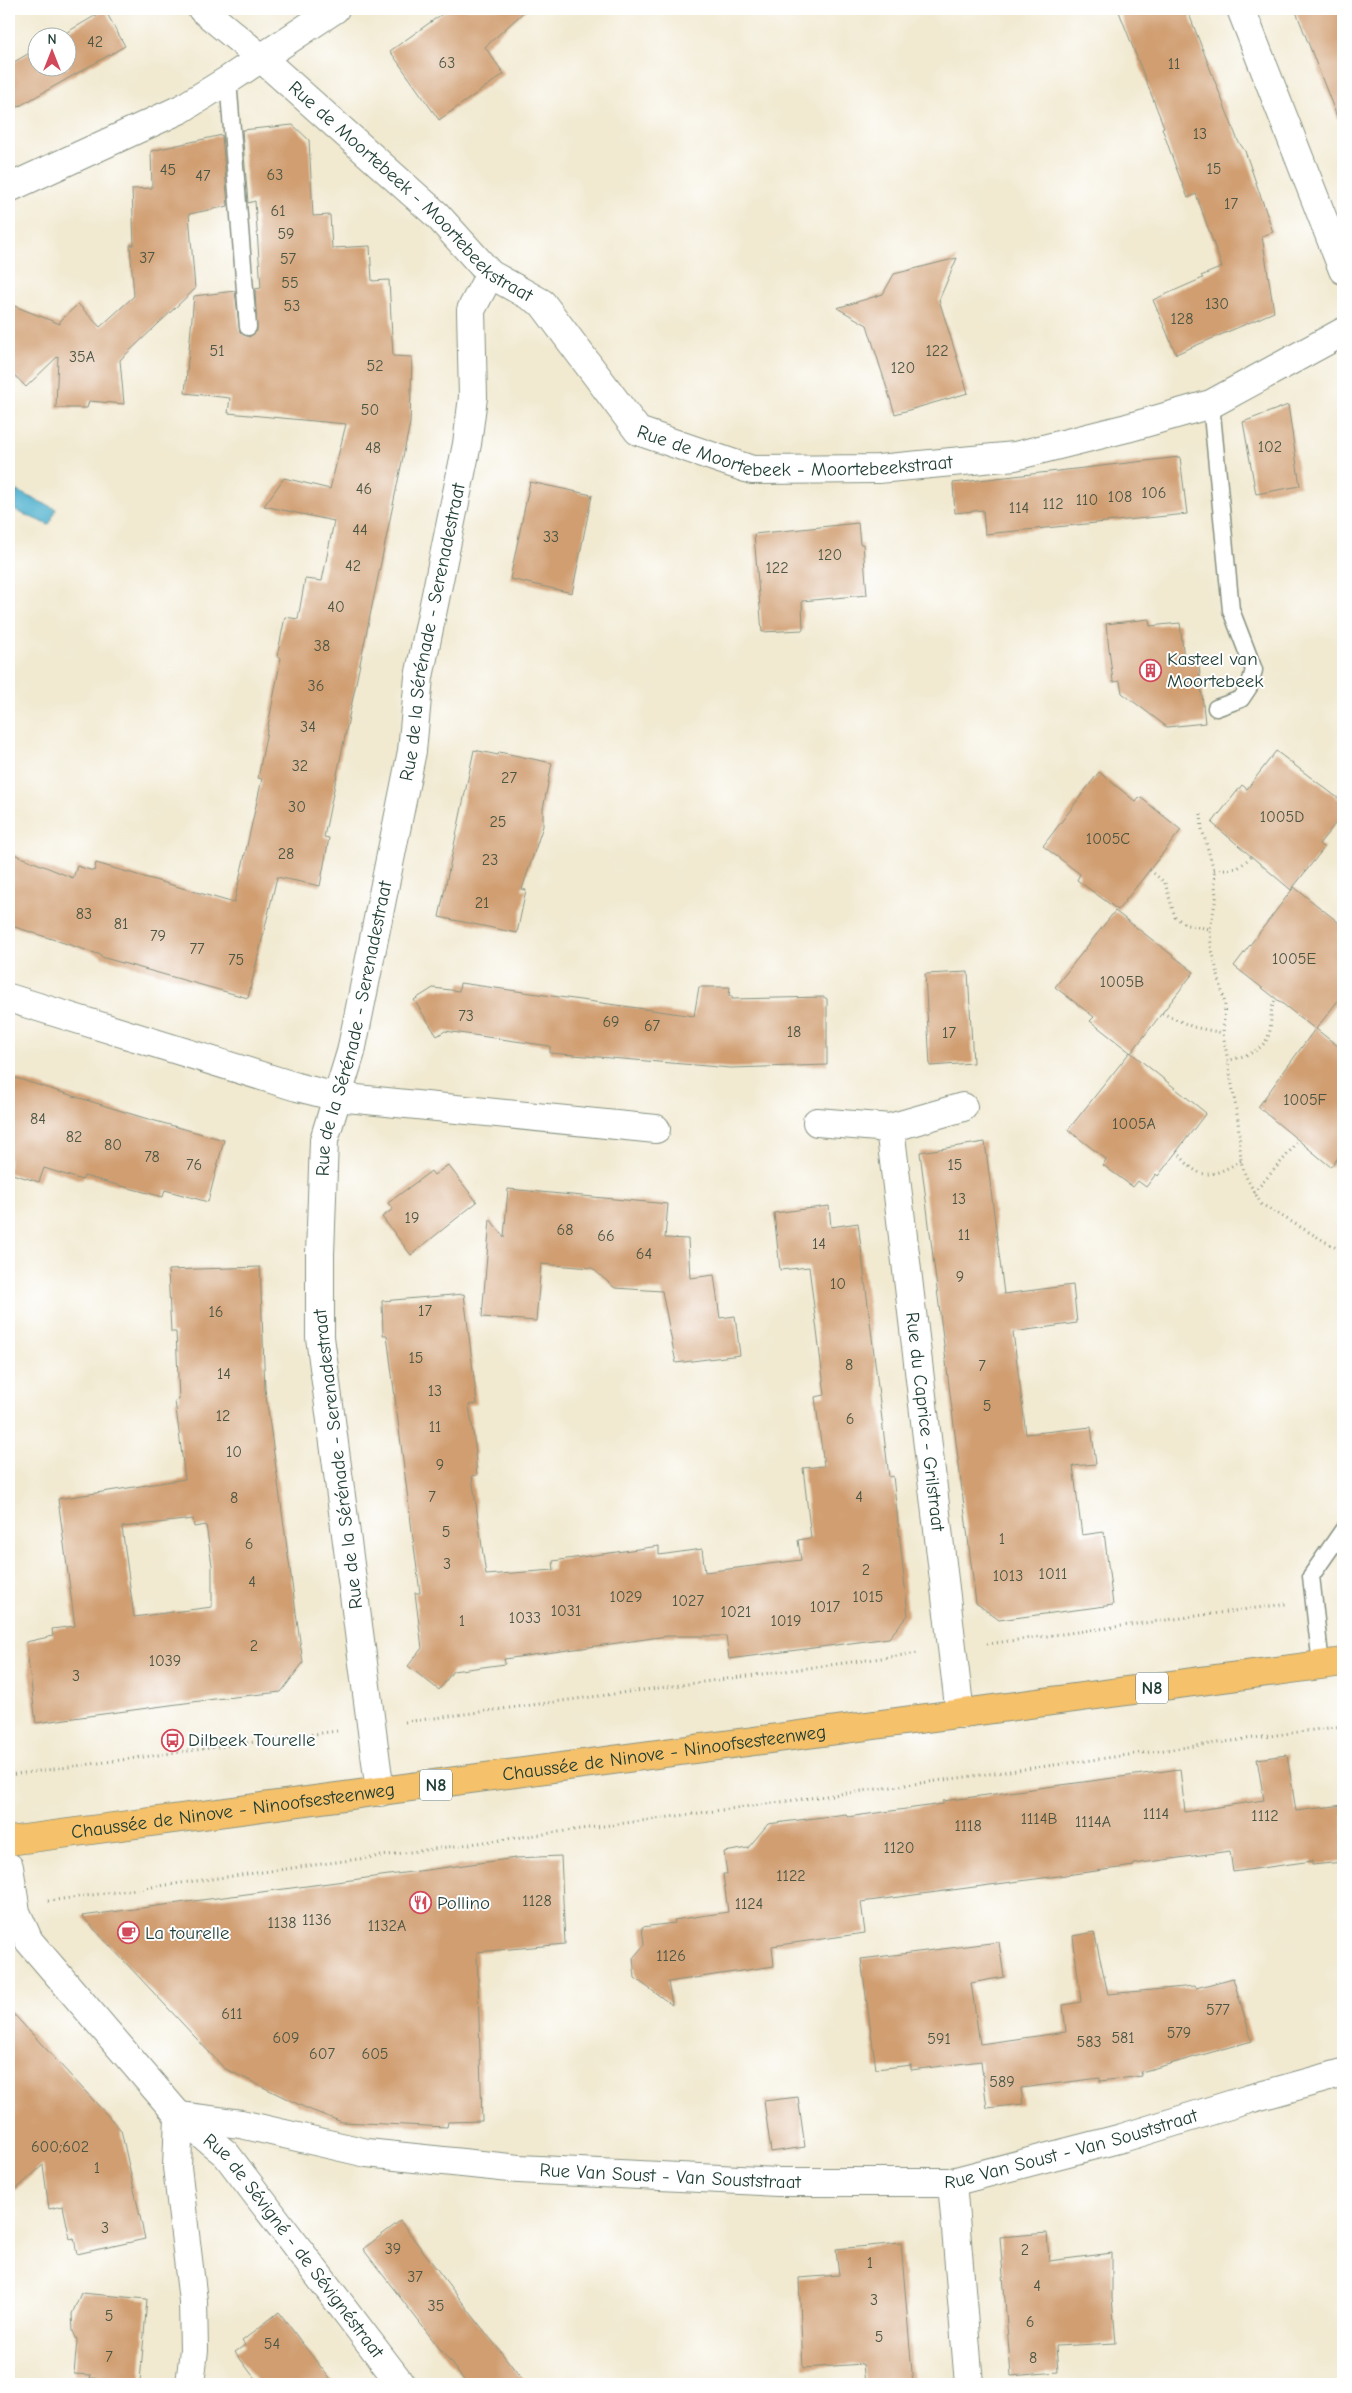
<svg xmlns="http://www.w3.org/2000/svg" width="1352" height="2393" viewBox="0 0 1352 2393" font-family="'Comic Neue',sans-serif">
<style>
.water{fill:#4fb1ce;stroke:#377781}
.building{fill:#d09e71;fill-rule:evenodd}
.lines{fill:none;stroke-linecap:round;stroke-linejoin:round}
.lane-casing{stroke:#889382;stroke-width:19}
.street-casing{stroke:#889382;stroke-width:30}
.primary-casing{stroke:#889382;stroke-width:30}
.path{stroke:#889382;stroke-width:3;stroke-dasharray:1 4;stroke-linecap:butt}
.lane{stroke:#fff;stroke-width:16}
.street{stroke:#fff;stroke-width:28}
.primary{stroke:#f5c16b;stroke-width:28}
.labels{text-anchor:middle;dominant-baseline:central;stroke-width:4;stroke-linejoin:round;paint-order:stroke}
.number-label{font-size:16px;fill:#4b5543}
.shield{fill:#fff;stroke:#627771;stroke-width:1}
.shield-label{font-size:18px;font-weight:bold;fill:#1f3d34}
.street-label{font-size:19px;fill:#1f3d34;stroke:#fff}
.poi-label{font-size:19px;fill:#1f3d34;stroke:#fff;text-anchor:start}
</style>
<rect width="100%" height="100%" fill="#fff"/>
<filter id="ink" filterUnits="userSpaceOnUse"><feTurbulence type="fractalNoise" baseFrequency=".02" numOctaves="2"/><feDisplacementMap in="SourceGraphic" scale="10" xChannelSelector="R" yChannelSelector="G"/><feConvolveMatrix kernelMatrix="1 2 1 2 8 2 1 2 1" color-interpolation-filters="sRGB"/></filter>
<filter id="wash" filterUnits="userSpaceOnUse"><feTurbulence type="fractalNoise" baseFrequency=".0096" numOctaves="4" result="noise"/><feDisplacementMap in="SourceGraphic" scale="20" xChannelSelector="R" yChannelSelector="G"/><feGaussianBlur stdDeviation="1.12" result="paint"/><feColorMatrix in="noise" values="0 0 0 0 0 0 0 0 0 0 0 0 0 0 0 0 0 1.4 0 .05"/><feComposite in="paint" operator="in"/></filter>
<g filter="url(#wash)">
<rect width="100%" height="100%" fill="#f1e9d0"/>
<path class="water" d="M 12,489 L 56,509 L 49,525 L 9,508 L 9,496 Z"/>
<g id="blocks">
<path class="building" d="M 449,9 L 527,9 L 485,47 L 504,74 L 439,120 L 390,51 Z
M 1118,9 L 1187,9 L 1238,141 L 1245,151 L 1273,232 L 1262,236 L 1274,312 L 1176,354 L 1153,300 L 1203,278 L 1201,276 L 1222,267 L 1196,194 L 1188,198 L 1175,165 L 1162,128 L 1164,127 Z
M 1295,9 L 1343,9 L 1343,127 L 1341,127 Z
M 105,10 L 125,46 L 9,112 L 9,65 L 38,48 L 38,68 L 68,68 L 68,38 L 57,38 Z
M 293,125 L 309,140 L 313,216 L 330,215 L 332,248 L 370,246 L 372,281 L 389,280 L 393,356 L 412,357 L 410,423 L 324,837 L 329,838 L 320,886 L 277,877 L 248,998 L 101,957 L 101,955 L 9,925 L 9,852 L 73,878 L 77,866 L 94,871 L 96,863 L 234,903 L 262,779 L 258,778 L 281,658 L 277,657 L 285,617 L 298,619 L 305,579 L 322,581 L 334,521 L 264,506 L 284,478 L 330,489 L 346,424 L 228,413 L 230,398 L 185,393 L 194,296 L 235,291 L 240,332 L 249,337 L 257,331 L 255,289 L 261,288 L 255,201 L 248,203 L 242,130 Z
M 222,135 L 228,206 L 189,214 L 195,289 L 120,360 L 124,404 L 89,401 L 87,408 L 56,408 L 58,356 L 26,387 L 9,369 L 9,304 L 60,324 L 60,321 L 78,304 L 100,327 L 134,296 L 130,245 L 134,245 L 132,189 L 152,188 L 151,151 Z
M 957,258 L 939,300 L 968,393 L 895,414 L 867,325 L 837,308 L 883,294 L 894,274 Z
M 1288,405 L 1300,486 L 1256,494 L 1243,422 Z
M 1180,457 L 1187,514 L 985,534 L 983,510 L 955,513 L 953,483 Z
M 530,482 L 592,495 L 572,593 L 510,579 Z
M 858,523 L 860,544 L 863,544 L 867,595 L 802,601 L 803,630 L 762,632 L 754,534 Z
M 1149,619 L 1150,626 L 1180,623 L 1184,659 L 1198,657 L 1205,723 L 1167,727 L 1122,693 L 1120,681 L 1113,682 L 1106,624 Z
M 474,750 L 498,755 L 499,752 L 552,763 L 543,809 L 543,826 L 522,889 L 526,890 L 517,933 L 439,917 Z
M 1276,751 L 1343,802 L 1343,814 L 1319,844 L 1324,848 L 1291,890 L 1212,823 L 1242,785 L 1247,789 Z
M 1099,772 L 1136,802 L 1140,797 L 1181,830 L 1118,910 L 1077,880 L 1080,874 L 1043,846 Z
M 1294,887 L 1343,926 L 1343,994 L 1316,1029 L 1343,1050 L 1343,1151 L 1331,1167 L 1258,1107 L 1315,1029 L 1234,966 Z
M 1115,911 L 1194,972 L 1131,1053 L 1090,1021 L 1094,1017 L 1055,987 Z
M 968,972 L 973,1063 L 930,1066 L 925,974 Z
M 460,983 L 694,1016 L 699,987 L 730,987 L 729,996 L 732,996 L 732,999 L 824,997 L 827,999 L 827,1065 L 731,1068 L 550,1053 L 550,1046 L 445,1031 L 437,1036 L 414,1000 L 433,988 L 459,991 Z
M 1130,1052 L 1206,1113 L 1158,1176 L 1156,1174 L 1146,1187 L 1138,1181 L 1133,1187 L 1103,1165 L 1106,1159 L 1068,1130 Z
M 9,1076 L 141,1117 L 224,1140 L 208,1202 L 165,1190 L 163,1197 L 84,1176 L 82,1180 L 44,1168 L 39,1182 L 9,1173 Z
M 985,1142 L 1004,1294 L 1073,1285 L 1077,1323 L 1013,1332 L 1026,1434 L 1091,1427 L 1096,1464 L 1073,1466 L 1082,1535 L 1104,1532 L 1113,1605 L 999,1620 L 976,1603 L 920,1152 Z
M 448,1165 L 477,1202 L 411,1255 L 382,1217 L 393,1209 L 388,1203 L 431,1171 L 434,1175 Z
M 508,1189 L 668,1204 L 665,1238 L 688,1239 L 690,1278 L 714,1275 L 720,1318 L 735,1316 L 740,1355 L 676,1363 L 662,1291 L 615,1288 L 592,1268 L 541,1264 L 536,1321 L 482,1317 L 490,1219 L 504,1237 Z
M 829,1206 L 831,1227 L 858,1223 L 889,1477 L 893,1476 L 908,1615 L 889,1638 L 729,1659 L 726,1636 L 667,1636 L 504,1659 L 505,1664 L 453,1671 L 439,1690 L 408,1666 L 422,1648 L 415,1593 L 420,1593 L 387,1335 L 383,1335 L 382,1301 L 464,1294 L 477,1404 L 469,1405 L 476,1453 L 475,1454 L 477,1475 L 472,1476 L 486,1575 L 554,1570 L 553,1561 L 659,1546 L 659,1555 L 702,1549 L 705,1572 L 801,1560 L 798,1540 L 811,1538 L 803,1468 L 824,1466 L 815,1397 L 825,1395 L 809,1267 L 780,1270 L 774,1213 Z
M 260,1267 L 265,1389 L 303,1663 L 281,1692 L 215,1699 L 36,1723 L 26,1642 L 53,1636 L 52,1629 L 75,1626 L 58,1499 L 185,1479 L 175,1401 L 179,1400 L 176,1332 L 171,1332 L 168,1270 ZM 193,1519 L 194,1527 L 206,1525 L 212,1565 L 212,1607 L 134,1617 L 122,1527 Z
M 1287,1755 L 1296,1811 L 1343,1805 L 1343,1862 L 1312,1865 L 1312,1861 L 1233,1872 L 1230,1851 L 1134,1864 L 1134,1866 L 861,1902 L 865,1933 L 772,1946 L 774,1966 L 668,1982 L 672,2005 L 635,1978 L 633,1958 L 644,1945 L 642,1927 L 675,1923 L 674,1920 L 728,1912 L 723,1874 L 727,1874 L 724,1852 L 748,1848 L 768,1824 L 846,1814 L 847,1817 L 943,1804 L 943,1801 L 1180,1769 L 1185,1812 L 1264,1800 L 1257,1759 Z
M 561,1856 L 565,1944 L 477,1952 L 482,2121 L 448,2122 L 447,2127 L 342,2122 L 308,2109 L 224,2068 L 82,1916 L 516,1858 Z
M 1094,1932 L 1108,1994 L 1195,1986 L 1196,1988 L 1233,1978 L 1252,2041 L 1141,2072 L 1142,2076 L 1100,2081 L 1100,2078 L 1021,2088 L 1023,2104 L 987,2108 L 981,2061 L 911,2070 L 911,2065 L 876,2069 L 861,1959 L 999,1942 L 1004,1977 L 971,1983 L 980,2044 L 1066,2032 L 1063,2005 L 1081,2002 L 1073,1936 Z
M 9,2009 L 121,2130 L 145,2239 L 77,2254 L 74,2238 L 70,2239 L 63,2206 L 49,2209 L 43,2165 L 9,2196 Z
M 798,2097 L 805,2147 L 771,2152 L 764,2101 Z
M 400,2221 L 482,2328 L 526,2384 L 467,2384 L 406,2305 L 363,2249 Z
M 1047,2233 L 1049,2261 L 1112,2253 L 1112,2298 L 1116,2343 L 1056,2346 L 1058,2372 L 1011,2376 L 1000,2237 Z
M 901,2243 L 913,2384 L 865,2384 L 863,2364 L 803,2368 L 799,2278 L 839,2275 L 836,2249 Z
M 81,2293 L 147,2299 L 140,2382 L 90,2378 L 91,2375 L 74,2374 L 77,2340 L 73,2331 L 72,2314 Z
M 279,2312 L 302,2343 L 334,2384 L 259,2384 L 235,2352 L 245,2345 L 242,2341 Z"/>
</g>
</g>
<g filter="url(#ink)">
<use href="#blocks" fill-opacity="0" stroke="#889382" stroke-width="1"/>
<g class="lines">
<defs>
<path id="lane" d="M 228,80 L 248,327
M 1211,404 L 1231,610 L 1254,670 L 1249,687 L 1241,699 L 1216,708
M 1321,1665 L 1311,1576 L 1343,1530"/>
<g id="street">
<path id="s1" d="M 202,9 L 260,57 L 437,215 L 490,274 L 542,303 L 638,431 L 752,470 L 878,469 L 1015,456 L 1127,428 L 1211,404 L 1343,332"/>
<path d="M 1241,9 L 1343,270"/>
<path d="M 9,188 L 181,109 L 228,80 L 335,9"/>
<path d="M 9,998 L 297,1087 L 337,1097 L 656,1129"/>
<path id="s2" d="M 817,1122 L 890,1128 L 960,1714"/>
<path d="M 890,1128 L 963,1107"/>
<path id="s3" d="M 380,1792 L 320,1337 L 320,1254 L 324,1140 L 351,1052 L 412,751 L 419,677 L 467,444 L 473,397 L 471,310 L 490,274"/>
<path id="s4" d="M 9,1867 L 16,1912 L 29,1941 L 179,2116 L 226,2154 L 401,2384"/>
<path id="s5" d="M 179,2116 L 241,2124 L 367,2153 L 519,2169 L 778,2182 L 952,2182 L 1122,2138 L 1249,2099 L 1343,2073"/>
<path d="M 179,2116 L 177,2167 L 193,2301 L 194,2350 L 190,2384"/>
<path d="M 952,2182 L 969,2384"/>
</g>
<g id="primary">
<path id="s6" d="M 9,1841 L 1343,1662"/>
</g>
</defs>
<use href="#lane" class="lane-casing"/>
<use href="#street" class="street-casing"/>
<use href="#primary" class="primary-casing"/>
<path class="path" d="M 1201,814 L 1202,829 L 1214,870 L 1216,898 L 1210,929 L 1211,946 L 1225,1004 L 1223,1033 L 1238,1120 L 1241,1161 L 1245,1175 L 1261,1204 L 1343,1252
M 1150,870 L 1165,883 L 1175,917 L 1187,925 L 1210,929
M 1214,870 L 1238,868 L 1251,857
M 1162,1013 L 1193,1027 L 1223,1033
M 1227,1061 C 1244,1056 1267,1051 1270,1030 C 1272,1017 1269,1010 1276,999
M 1177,1151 C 1199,1182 1210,1178 1241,1161
M 1254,1193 C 1268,1175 1285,1160 1297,1141
M 987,1644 L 1286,1604
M 405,1722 L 919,1653
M 9,1775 L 337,1731
M 48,1901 L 1343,1726"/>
<use href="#lane" class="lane"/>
<use href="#street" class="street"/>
<use href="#primary" class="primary"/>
</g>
</g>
<defs>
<symbol id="building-ring" viewBox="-11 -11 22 22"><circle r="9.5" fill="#fff" stroke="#d1495b" stroke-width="1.5"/><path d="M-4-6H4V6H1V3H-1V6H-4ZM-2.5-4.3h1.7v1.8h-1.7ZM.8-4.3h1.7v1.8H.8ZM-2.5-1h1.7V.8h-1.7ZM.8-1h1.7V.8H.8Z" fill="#d1495b"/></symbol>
<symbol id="bus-ring" viewBox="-11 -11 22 22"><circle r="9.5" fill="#fff" stroke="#d1495b" stroke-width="1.5"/><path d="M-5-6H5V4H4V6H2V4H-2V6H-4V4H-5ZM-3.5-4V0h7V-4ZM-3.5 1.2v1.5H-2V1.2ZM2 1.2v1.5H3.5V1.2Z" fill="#d1495b"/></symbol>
<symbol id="restaurant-ring" viewBox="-11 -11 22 22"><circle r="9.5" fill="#fff" stroke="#d1495b" stroke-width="1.5"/><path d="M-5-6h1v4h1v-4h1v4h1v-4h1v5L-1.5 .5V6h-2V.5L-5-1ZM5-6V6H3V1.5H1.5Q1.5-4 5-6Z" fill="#d1495b"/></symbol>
<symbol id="cafe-ring" viewBox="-11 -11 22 22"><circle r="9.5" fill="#fff" stroke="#d1495b" stroke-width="1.5"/><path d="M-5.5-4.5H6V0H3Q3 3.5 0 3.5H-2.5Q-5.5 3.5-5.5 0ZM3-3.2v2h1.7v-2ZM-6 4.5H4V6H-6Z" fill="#d1495b"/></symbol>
</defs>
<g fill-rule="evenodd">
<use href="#building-ring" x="1138" y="658" width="25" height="25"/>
<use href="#bus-ring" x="160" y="1728" width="25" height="25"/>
<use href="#restaurant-ring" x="408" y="1890" width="25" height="25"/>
<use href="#cafe-ring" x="116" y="1920" width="25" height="25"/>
</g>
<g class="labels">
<g class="number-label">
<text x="95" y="42">42</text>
<text x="447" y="63">63</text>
<text x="1174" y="64">11</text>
<text x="1200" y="134">13</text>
<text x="1214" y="169">15</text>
<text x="168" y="170">45</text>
<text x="275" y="175">63</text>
<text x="203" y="176">47</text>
<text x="1231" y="204">17</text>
<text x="278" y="211">61</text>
<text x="286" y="234">59</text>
<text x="147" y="258">37</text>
<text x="288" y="259">57</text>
<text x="290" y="283">55</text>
<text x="1217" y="304">130</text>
<text x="292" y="306">53</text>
<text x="1182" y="319">128</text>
<text x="217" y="351">51</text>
<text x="937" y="351">122</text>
<text x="82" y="357">35A</text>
<text x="375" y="366">52</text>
<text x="903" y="368">120</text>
<text x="370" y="410">50</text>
<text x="1270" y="447">102</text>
<text x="373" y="448">48</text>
<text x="364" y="489">46</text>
<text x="1154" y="493">106</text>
<text x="1120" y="497">108</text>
<text x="1087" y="500">110</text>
<text x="1053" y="504">112</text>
<text x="1019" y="508">114</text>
<text x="360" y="530">44</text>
<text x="551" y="537">33</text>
<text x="830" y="555">120</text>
<text x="353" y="566">42</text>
<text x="777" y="568">122</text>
<text x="336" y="607">40</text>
<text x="322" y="646">38</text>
<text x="316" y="686">36</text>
<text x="308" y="727">34</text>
<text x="300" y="766">32</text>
<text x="509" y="778">27</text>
<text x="297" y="807">30</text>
<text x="1282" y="817">1005D</text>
<text x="498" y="822">25</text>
<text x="1108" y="839">1005C</text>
<text x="286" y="854">28</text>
<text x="490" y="860">23</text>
<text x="482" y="903">21</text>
<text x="84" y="914">83</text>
<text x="121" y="924">81</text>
<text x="158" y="936">79</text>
<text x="197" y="949">77</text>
<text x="1294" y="959">1005E</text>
<text x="236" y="960">75</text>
<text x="1122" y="982">1005B</text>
<text x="466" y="1016">73</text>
<text x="611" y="1022">69</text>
<text x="652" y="1026">67</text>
<text x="794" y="1032">18</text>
<text x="949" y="1033">17</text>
<text x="1305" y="1100">1005F</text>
<text x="38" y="1119">84</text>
<text x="1134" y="1124">1005A</text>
<text x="74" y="1137">82</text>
<text x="113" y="1145">80</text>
<text x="152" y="1157">78</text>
<text x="194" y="1165">76</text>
<text x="955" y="1165">15</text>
<text x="959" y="1199">13</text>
<text x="412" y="1218">19</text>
<text x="565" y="1230">68</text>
<text x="964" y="1235">11</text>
<text x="606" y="1236">66</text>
<text x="819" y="1244">14</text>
<text x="644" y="1254">64</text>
<text x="960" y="1277">9</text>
<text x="838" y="1284">10</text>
<text x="425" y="1311">17</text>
<text x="216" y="1312">16</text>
<text x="416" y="1358">15</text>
<text x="849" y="1365">8</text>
<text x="982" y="1366">7</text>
<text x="224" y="1374">14</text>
<text x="435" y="1391">13</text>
<text x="987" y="1406">5</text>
<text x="223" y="1416">12</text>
<text x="850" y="1419">6</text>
<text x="435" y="1427">11</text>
<text x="234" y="1452">10</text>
<text x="440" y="1465">9</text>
<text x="432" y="1497">7</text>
<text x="859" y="1497">4</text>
<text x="234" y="1498">8</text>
<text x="446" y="1532">5</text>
<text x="1002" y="1539">1</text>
<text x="249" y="1544">6</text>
<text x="447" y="1564">3</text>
<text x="866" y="1570">2</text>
<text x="1053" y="1574">1011</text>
<text x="1008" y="1576">1013</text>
<text x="252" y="1582">4</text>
<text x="626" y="1597">1029</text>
<text x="868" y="1597">1015</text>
<text x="688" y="1601">1027</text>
<text x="825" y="1607">1017</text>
<text x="566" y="1611">1031</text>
<text x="736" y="1612">1021</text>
<text x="525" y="1618">1033</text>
<text x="462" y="1621">1</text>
<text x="786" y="1621">1019</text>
<text x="254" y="1646">2</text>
<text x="165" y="1661">1039</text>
<text x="76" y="1676">3</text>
<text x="1156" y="1814">1114</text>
<text x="1265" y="1816">1112</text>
<text x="1039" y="1819">1114B</text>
<text x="1093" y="1822">1114A</text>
<text x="968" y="1826">1118</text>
<text x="899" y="1848">1120</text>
<text x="791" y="1876">1122</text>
<text x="537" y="1901">1128</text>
<text x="749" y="1904">1124</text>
<text x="317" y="1920">1136</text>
<text x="282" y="1923">1138</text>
<text x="387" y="1926">1132A</text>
<text x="671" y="1956">1126</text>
<text x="1218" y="2010">577</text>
<text x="232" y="2014">611</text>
<text x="1179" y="2033">579</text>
<text x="286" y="2038">609</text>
<text x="1123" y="2038">581</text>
<text x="939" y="2039">591</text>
<text x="1089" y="2042">583</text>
<text x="322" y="2054">607</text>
<text x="375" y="2054">605</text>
<text x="1002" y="2082">589</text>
<text x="60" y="2147">600;602</text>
<text x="97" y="2168">1</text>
<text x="105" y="2228">3</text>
<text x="393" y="2249">39</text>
<text x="1025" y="2250">2</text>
<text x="870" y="2263">1</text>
<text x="415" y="2277">37</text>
<text x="1037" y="2286">4</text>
<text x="874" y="2300">3</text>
<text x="436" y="2306">35</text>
<text x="109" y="2316">5</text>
<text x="1030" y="2322">6</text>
<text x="879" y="2337">5</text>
<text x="272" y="2344">54</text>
<text x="109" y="2357">7</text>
<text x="1033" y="2358">8</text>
</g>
<g class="shield">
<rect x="1136" y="1672.5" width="32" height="31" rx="4"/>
<rect x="420" y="1769.5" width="32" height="31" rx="4"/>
</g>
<g class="shield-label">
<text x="1152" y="1688">N8</text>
<text x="436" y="1785">N8</text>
</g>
<g class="street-label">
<text stroke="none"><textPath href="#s1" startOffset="278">Rue de Moortebeek - Moortebeekstraat</textPath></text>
<text stroke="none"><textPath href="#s1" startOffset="772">Rue de Moortebeek - Moortebeekstraat</textPath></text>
<text stroke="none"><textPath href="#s3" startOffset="1176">Rue de la Sérénade - Serenadestraat</textPath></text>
<text stroke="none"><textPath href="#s3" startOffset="771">Rue de la Sérénade - Serenadestraat</textPath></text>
<text stroke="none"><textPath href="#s2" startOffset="369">Rue du Caprice - Grilstraat</textPath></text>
<text transform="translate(338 1459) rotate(-97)">Rue de la Sérénade - Serenadestraat</text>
<text stroke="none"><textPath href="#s6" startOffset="661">Chaussée de Ninove - Ninoofsesteenweg</textPath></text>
<text stroke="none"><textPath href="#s6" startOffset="226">Chaussée de Ninove - Ninoofsesteenweg</textPath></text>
<text stroke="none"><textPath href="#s5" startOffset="901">Rue Van Soust - Van Souststraat</textPath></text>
<text stroke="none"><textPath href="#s5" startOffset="496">Rue Van Soust - Van Souststraat</textPath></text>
<text stroke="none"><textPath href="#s4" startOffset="482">Rue de Sévigné - de Sévignéstraat</textPath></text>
</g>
<g class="poi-label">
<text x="1167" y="659">Kasteel van<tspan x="1167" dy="22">Moortebeek</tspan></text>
<text x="188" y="1740">Dilbeek Tourelle</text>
<text x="437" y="1903">Pollino</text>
<text x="145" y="1933">La tourelle</text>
</g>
</g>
<rect width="1352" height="2393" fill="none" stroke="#fff" stroke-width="30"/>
<g transform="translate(52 52)"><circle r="24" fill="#ffffff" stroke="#a5b1ae"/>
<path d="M0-4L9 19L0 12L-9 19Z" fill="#d1495b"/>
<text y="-8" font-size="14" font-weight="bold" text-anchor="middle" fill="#1f3d34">N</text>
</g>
</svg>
